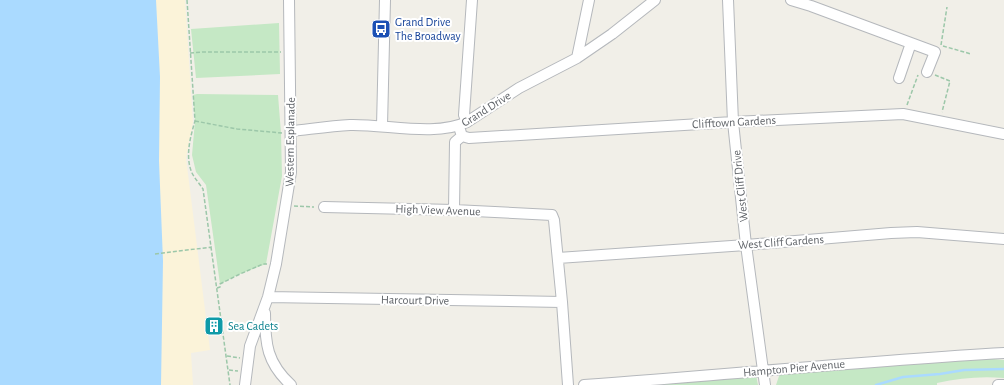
<svg xmlns="http://www.w3.org/2000/svg" width="1004" height="385" viewBox="0 0 1004 385" font-family="'Alegreya Sans',sans-serif">
<style>
.green{fill:#c5e8c5}
.sand{fill:#fbf3d9}
.water{fill:#aadaff}
.lines{fill:none;stroke-linecap:round;stroke-linejoin:round}
.stream{stroke:#aadaff;stroke-width:2.5}
.minor-casing{stroke:#b5b8bc;stroke-width:12}
.path{stroke:#9cc7a9;stroke-width:1.5;stroke-dasharray:4 2;stroke-linecap:butt}
.minor{stroke:#fff;stroke-width:10}
.labels{text-anchor:middle;dominant-baseline:central;stroke-width:4;stroke-linejoin:round;paint-order:stroke}
.transit-label{font-size:12px;fill:#164399;stroke:#fff;text-anchor:start}
.street-label{font-size:12px;fill:#5f6368;stroke:#fff}
.culture-label{font-size:12px;fill:#0d838f;stroke:#fff;text-anchor:start}
</style>
<rect width="100%" height="100%" fill="#f1efe8"/>
<path class="green" d="M 279,23 L 280,74 L 196,78 L 191,29 Z
M 197,94 L 278,95 L 281,133 L 282,176 L 266,264 L 240,274 L 220,284 L 206,185 L 196,172 L 192,155 L 195,121 L 193,95 Z
M 994,356 L 993,359 L 1004,360 L 1004,378 C 981,376 960,378 937,383 L 937,385 L 776,385 L 780,373 Z
M 756,375 L 758,385 L 622,385 Z"/>
<path class="sand" d="M 129,0 L 185,0 L 193,122 L 186,158 L 210,350 L 191,353 L 193,385 L 126,385 Z"/>
<path class="water" d="M 0,0 L 156,0 L 160,77 L 159,161 L 163,261 L 161,385 L 0,385 Z"/>
<g class="lines">
<path class="stream" d="M 876,385 L 903,377 L 940,374 L 964,370 L 1004,369"/>
<defs>
<path id="minor" d="M 728,0 L 733,122 L 746,245 L 765,385
M 791,0 L 811,6 L 935,52 L 927,72
M 577,58 L 589,0
M 899,78 L 911,43
M 467,122 L 464,115 L 472,0
M 382,126 L 385,0
M 292,131 C 311,129 331,126 350,125 C 386,124 435,137 467,122 L 519,88 L 577,58 L 612,34 L 655,0
M 462,136 L 469,138 L 733,122 L 903,114 L 1004,134
M 324,207 L 454,210 L 552,215 L 554,220 L 562,302 L 568,385
M 454,210 L 455,142 L 462,136 L 460,130
M 558,258 L 746,245 L 891,233 L 917,232 L 1004,239
M 268,297 L 562,302
M 265,313 C 265,344 267,363 291,385
M 245,385 L 250,346 L 268,297 L 276,264 L 291,172 L 289,0
M 584,385 C 724,375 864,361 1004,353
M 998,385 L 1004,385"/>
</defs>
<use href="#minor" class="minor-casing"/>
<path class="path" d="M 187,0 L 195,121 C 190,138 185,157 192,173 C 195,179 200,184 203,189 L 230,385
M 941,45 L 947,7
M 943,46 L 971,54
M 190,53 L 203,52 L 281,52
M 935,75 L 950,81 L 942,112
M 907,105 L 918,75
M 195,121 L 237,129 L 282,133
M 294,206 L 314,207
M 155,254 L 212,247
M 217,288 L 220,287 L 220,284 L 240,274 L 263,264 L 267,264
M 227,356 L 240,358
M 229,370 L 238,371"/>
<use href="#minor" class="minor"/>
</g>
<defs>
<symbol id="bus-square" viewBox="-11 -11 22 22"><rect x="-9" y="-9" width="18" height="18" rx="4" fill="#1a4fb4" stroke="#fff"/><path d="M-5-6H5V4H4V6H2V4H-2V6H-4V4H-5ZM-3.5-4V0h7V-4ZM-3.5 1.2v1.5H-2V1.2ZM2 1.2v1.5H3.5V1.2Z" fill="#fff"/></symbol>
<symbol id="building-square" viewBox="-11 -11 22 22"><rect x="-9" y="-9" width="18" height="18" rx="4" fill="#0f9aa8" stroke="#fff"/><path d="M-4-6H4V6H1V3H-1V6H-4ZM-2.5-4.3h1.7v1.8h-1.7ZM.8-4.3h1.7v1.8H.8ZM-2.5-1h1.7V.8h-1.7ZM.8-1h1.7V.8H.8Z" fill="#fff"/></symbol>
</defs>
<g fill-rule="evenodd">
<use href="#bus-square" x="370" y="18" width="22" height="22"/>
<use href="#building-square" x="203" y="315" width="22" height="22"/>
</g>
<g class="labels">
<g class="transit-label">
<text x="395" y="22">Grand Drive<tspan x="395" dy="14">The Broadway</tspan></text>
</g>
<g class="street-label">
<text transform="translate(486 109) rotate(-32)">Grand Drive</text>
<text transform="translate(734 122) rotate(-3)">Clifftown Gardens</text>
<text transform="translate(290 142) rotate(-89)">Western Esplanade</text>
<text transform="translate(740 186) rotate(-96)">West Cliff Drive</text>
<text transform="translate(438 210) rotate(2)">High View Avenue</text>
<text transform="translate(781 242) rotate(-4)">West Cliff Gardens</text>
<text transform="translate(415 300) rotate(1)">Harcourt Drive</text>
<text transform="translate(794 368) rotate(-5)">Hampton Pier Avenue</text>
</g>
<g class="culture-label">
<text x="228" y="326">Sea Cadets</text>
</g>
</g>
</svg>
